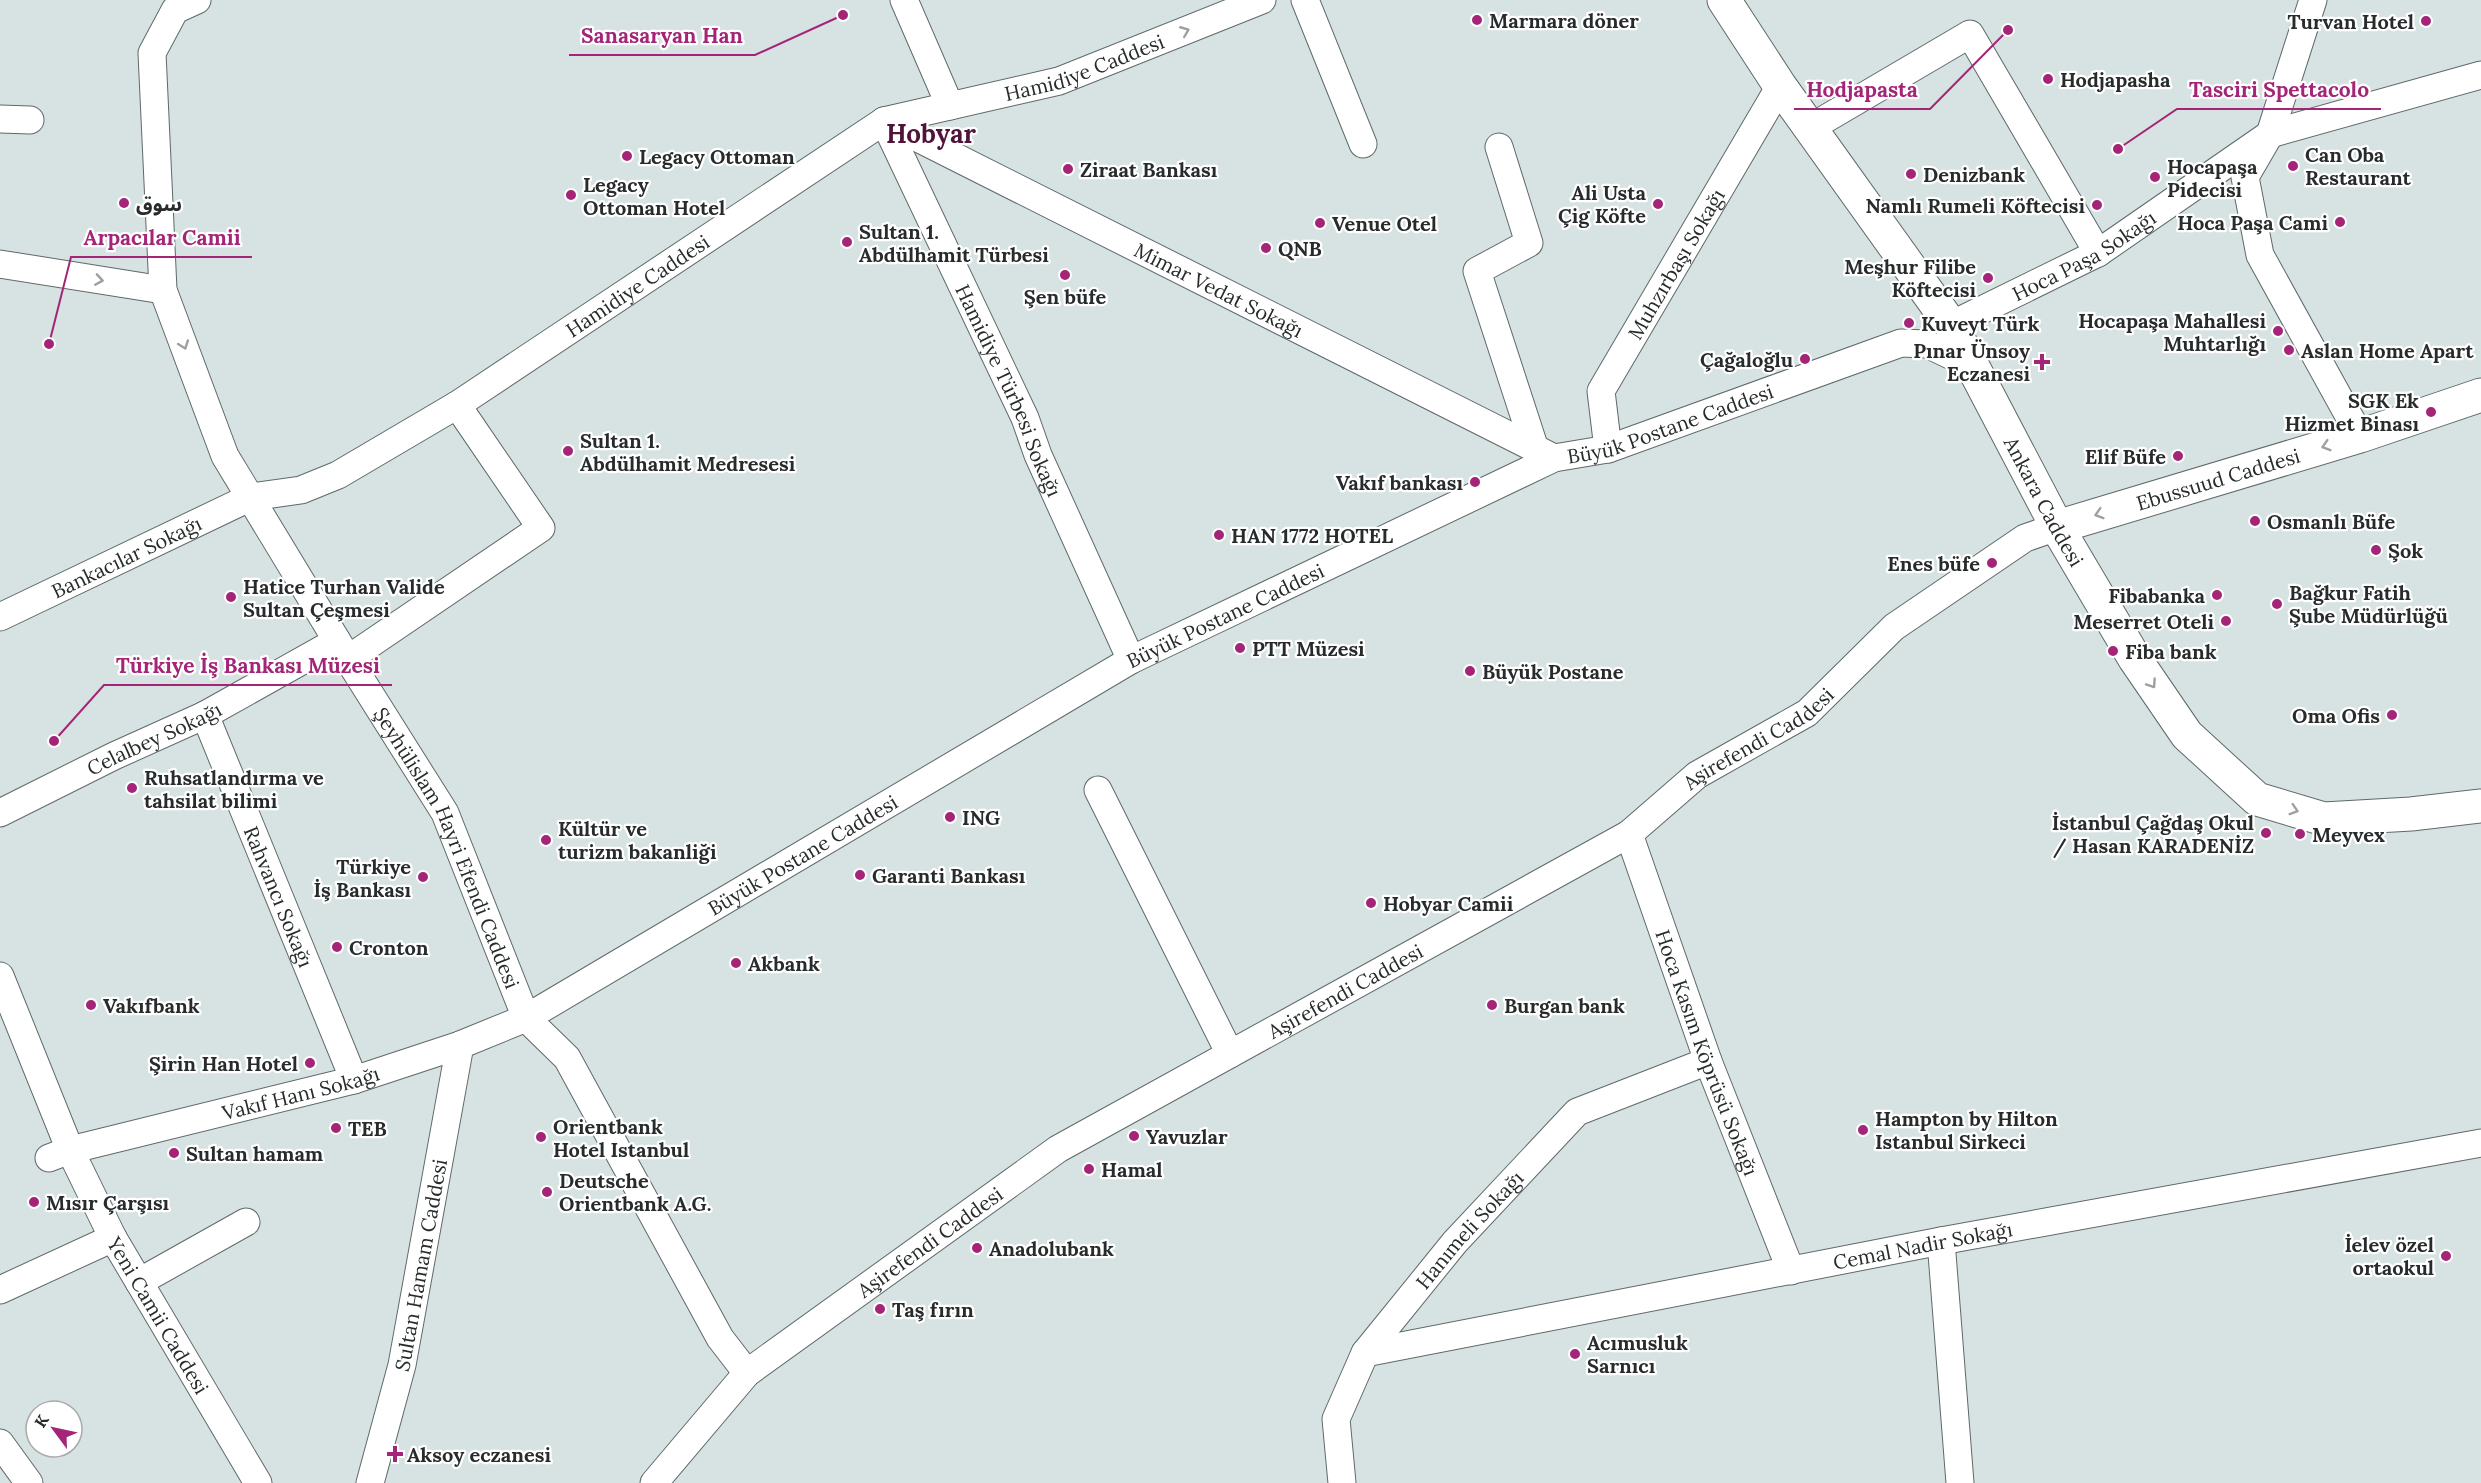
<svg xmlns="http://www.w3.org/2000/svg" width="2481" height="1483" viewBox="0 0 2481 1483" font-family="Lora,'Noto Sans Arabic',serif">
<style>
.lines{fill:none;stroke-linecap:round;stroke-linejoin:round}
.pedestrian-casing{stroke:#5f6969;stroke-width:29}
.secondary-casing{stroke:#5f6969;stroke-width:35}
.pedestrian{stroke:#fff;stroke-width:27}
.secondary{stroke:#fff;stroke-width:33}
.oneway{stroke:#9ea0a0}
.poi-dot{fill:#a42577;stroke:#fff;stroke-width:2}
.labels{text-anchor:middle;dominant-baseline:central;stroke-width:4.5;stroke-linejoin:round;paint-order:stroke}
.poi-label{font-size:20px;font-weight:bold;fill:#272b2b;stroke:#fff;text-anchor:start}
.street-label{font-size:20px;fill:#272b2b;stroke:#fff}
.district-label{font-size:26px;font-weight:bold;fill:#501339;stroke:#fff}
.leader{fill:none;stroke:#a42577;stroke-width:2}
.callout-dot{fill:#a42577;stroke:#fff;stroke-width:2}
.callout-label{font-size:21px;text-anchor:middle;font-weight:bold;fill:#a42577;stroke:#fff;stroke-width:4.5;stroke-linejoin:round;paint-order:stroke}
</style>
<rect width="100%" height="100%" fill="#d7e2e2"/>
<g class="lines">
<defs>
<g id="pedestrian">
<path id="s1" d="M 197,0 L 175,10 L 152,53 L 163,290 L 225,456 L 348,659 L 445,813 L 526,1018 L 567,1058 L 720,1338 L 747,1373"/>
<path d="M 904,0 L 950,106"/>
<path d="M 1305,0 L 1363,144"/>
<path d="M 2313,0 L 2270,134 L 2245,177 L 2260,255 L 2360,436"/>
<path d="M 0,119 L 30,120"/>
<path id="s2" d="M 884,121 L 1554,458"/>
<path id="s3" d="M 884,121 L 1025,418 L 1038,455 L 1131,660"/>
<path d="M 1810,128 L 1970,34 L 2098,253"/>
<path d="M 1499,147 L 1529,243 L 1477,271 L 1535,449"/>
<path d="M 0,264 L 163,290"/>
<path id="s4" d="M 1951,325 L 2098,253 L 2270,134 L 2481,75"/>
<path id="s5" d="M 1608,449 L 1601,391 L 1780,86"/>
<path id="s6" d="M 0,617 L 251,497 L 301,490 L 338,475 L 457,405 L 884,121 L 1059,81 L 1262,0"/>
<path d="M 348,659 L 541,528 L 457,405"/>
<path id="s7" d="M 205,715 L 354,1080"/>
<path d="M 1098,790 L 1230,1054"/>
<path id="s8" d="M 0,813 L 114,756 L 205,715 L 337,641"/>
<path id="s9" d="M 1629,834 L 1708,1061 L 1791,1271"/>
<path id="s10" d="M 0,976 L 70,1150 L 113,1238 L 258,1483"/>
<path id="s11" d="M 49,1158 L 70,1150 L 354,1080 L 460,1045 L 526,1018 L 1131,660 L 1554,458 L 1608,449 L 1901,343 L 1927,344 L 1973,366"/>
<path d="M 1941,1241 L 1960,1483"/>
<path d="M 139,1282 L 246,1222"/>
<path d="M 0,1290 L 113,1238"/>
<path id="s12" d="M 1365,1353 L 1941,1241 L 2481,1143"/>
<path d="M 0,1443 L 29,1483"/>
<path id="s13" d="M 370,1483 L 402,1365 L 460,1045"/>
<path id="s14" d="M 654,1483 L 747,1373 L 1058,1149 L 1629,834 L 1697,775 L 1807,713 L 1894,627 L 2025,538 L 2057,527"/>
<path id="s15" d="M 1342,1483 L 1336,1419 L 1365,1353 L 1455,1242 L 1577,1112 L 1708,1061"/>
</g>
<g id="secondary">
<path id="s16" d="M 1724,0 L 1780,86 L 1951,325 L 2057,527 L 2135,659 L 2187,735 L 2257,799 L 2324,819 L 2411,814 L 2481,806"/>
<path id="s17" d="M 2057,527 L 2360,436 L 2481,395"/>
</g>
</defs>
<use href="#pedestrian" class="pedestrian-casing"/>
<use href="#secondary" class="secondary-casing"/>
<use href="#pedestrian" class="pedestrian"/>
<use href="#secondary" class="secondary"/>
</g>
<defs><path id="oneway-chevron" d="M-2-3.5L2.5 0L-2 3.5" fill="none" stroke-width="1.6" stroke-linecap="round" stroke-linejoin="round" transform="scale(1.5)"/></defs>
<g class="oneway">
<use href="#oneway-chevron" transform="translate(1185 31) rotate(-22)"/>
<use href="#oneway-chevron" transform="translate(99 280) rotate(9)"/>
<use href="#oneway-chevron" transform="translate(184 345) rotate(70)"/>
<use href="#oneway-chevron" transform="translate(2326 446) rotate(163)"/>
<use href="#oneway-chevron" transform="translate(2099 514) rotate(163)"/>
<use href="#oneway-chevron" transform="translate(2152 684) rotate(56)"/>
<use href="#oneway-chevron" transform="translate(2294 810) rotate(17)"/>
</g>
<g class="poi-dot">
<circle cx="1477" cy="20" r="6"/>
<circle cx="2426" cy="21" r="6"/>
<circle cx="2048" cy="79" r="6"/>
<circle cx="627" cy="156" r="6"/>
<circle cx="2293" cy="166" r="6"/>
<circle cx="1068" cy="169" r="6"/>
<circle cx="1911" cy="174" r="6"/>
<circle cx="2155" cy="177" r="6"/>
<circle cx="571" cy="195" r="6"/>
<circle cx="124" cy="203" r="6"/>
<circle cx="1658" cy="204" r="6"/>
<circle cx="2097" cy="205" r="6"/>
<circle cx="2340" cy="222" r="6"/>
<circle cx="1320" cy="223" r="6"/>
<circle cx="847" cy="242" r="6"/>
<circle cx="1266" cy="248" r="6"/>
<circle cx="1065" cy="275" r="6"/>
<circle cx="1988" cy="278" r="6"/>
<circle cx="1909" cy="323" r="6"/>
<circle cx="2278" cy="331" r="6"/>
<circle cx="2289" cy="350" r="6"/>
<circle cx="1805" cy="359" r="6"/>
<path d="M2039 353h6v6h6v6h-6v6h-6v-6h-6v-6h6z"/>
<circle cx="2431" cy="412" r="6"/>
<circle cx="568" cy="451" r="6"/>
<circle cx="2178" cy="456" r="6"/>
<circle cx="1475" cy="482" r="6"/>
<circle cx="2255" cy="521" r="6"/>
<circle cx="1219" cy="535" r="6"/>
<circle cx="2376" cy="550" r="6"/>
<circle cx="1992" cy="563" r="6"/>
<circle cx="2217" cy="595" r="6"/>
<circle cx="231" cy="597" r="6"/>
<circle cx="2277" cy="604" r="6"/>
<circle cx="2226" cy="621" r="6"/>
<circle cx="1240" cy="648" r="6"/>
<circle cx="2113" cy="651" r="6"/>
<circle cx="1470" cy="671" r="6"/>
<circle cx="2392" cy="715" r="6"/>
<circle cx="132" cy="788" r="6"/>
<circle cx="950" cy="817" r="6"/>
<circle cx="2266" cy="833" r="6"/>
<circle cx="2300" cy="834" r="6"/>
<circle cx="546" cy="840" r="6"/>
<circle cx="860" cy="875" r="6"/>
<circle cx="423" cy="877" r="6"/>
<circle cx="1371" cy="903" r="6"/>
<circle cx="337" cy="947" r="6"/>
<circle cx="736" cy="963" r="6"/>
<circle cx="91" cy="1005" r="6"/>
<circle cx="1492" cy="1005" r="6"/>
<circle cx="310" cy="1063" r="6"/>
<circle cx="336" cy="1128" r="6"/>
<circle cx="1863" cy="1130" r="6"/>
<circle cx="1134" cy="1136" r="6"/>
<circle cx="541" cy="1137" r="6"/>
<circle cx="174" cy="1153" r="6"/>
<circle cx="1089" cy="1169" r="6"/>
<circle cx="547" cy="1192" r="6"/>
<circle cx="34" cy="1202" r="6"/>
<circle cx="977" cy="1248" r="6"/>
<circle cx="2446" cy="1256" r="6"/>
<circle cx="880" cy="1309" r="6"/>
<circle cx="1575" cy="1354" r="6"/>
<path d="M392 1445h6v6h6v6h-6v6h-6v-6h-6v-6h6z"/>
</g>
<g class="labels">
<g class="poi-label">
<text x="1489" y="20">Marmara döner</text>
<text x="2414" y="21" text-anchor="end">Turvan Hotel</text>
<text x="2060" y="79">Hodjapasha</text>
<text x="2305" y="154">Can Oba<tspan x="2305" dy="23">Restaurant</tspan></text>
<text x="639" y="156">Legacy Ottoman</text>
<text x="2167" y="166">Hocapaşa<tspan x="2167" dy="23">Pidecisi</tspan></text>
<text x="1080" y="169">Ziraat Bankası</text>
<text x="1923" y="174">Denizbank</text>
<text x="583" y="184">Legacy<tspan x="583" dy="23">Ottoman Hotel</tspan></text>
<text x="1646" y="192" text-anchor="end">Ali Usta<tspan x="1646" dy="23">Çig Köfte</tspan></text>
<text x="136" y="203">سوق</text>
<text x="2085" y="205" text-anchor="end">Namlı Rumeli Köftecisi</text>
<text x="2328" y="222" text-anchor="end">Hoca Paşa Cami</text>
<text x="1332" y="223">Venue Otel</text>
<text x="859" y="231">Sultan 1.<tspan x="859" dy="23">Abdülhamit Türbesi</tspan></text>
<text x="1278" y="248">QNB</text>
<text x="1976" y="266" text-anchor="end">Meşhur Filibe<tspan x="1976" dy="23">Köftecisi</tspan></text>
<text x="1065" y="296" text-anchor="middle">Şen büfe</text>
<text x="2266" y="320" text-anchor="end">Hocapaşa Mahallesi<tspan x="2266" dy="23">Muhtarlığı</tspan></text>
<text x="1921" y="323">Kuveyt Türk</text>
<text x="2030" y="350" text-anchor="end">Pınar Ünsoy<tspan x="2030" dy="23">Eczanesi</tspan></text>
<text x="2301" y="350">Aslan Home Apart</text>
<text x="1793" y="359" text-anchor="end">Çağaloğlu</text>
<text x="2419" y="400" text-anchor="end">SGK Ek<tspan x="2419" dy="23">Hizmet Binası</tspan></text>
<text x="580" y="440">Sultan 1.<tspan x="580" dy="23">Abdülhamit Medresesi</tspan></text>
<text x="2166" y="456" text-anchor="end">Elif Büfe</text>
<text x="1463" y="482" text-anchor="end">Vakıf bankası</text>
<text x="2267" y="521">Osmanlı Büfe</text>
<text x="1231" y="535">HAN 1772 HOTEL</text>
<text x="2388" y="550">Şok</text>
<text x="1980" y="563" text-anchor="end">Enes büfe</text>
<text x="243" y="586">Hatice Turhan Valide<tspan x="243" dy="23">Sultan Çeşmesi</tspan></text>
<text x="2289" y="592">Bağkur Fatih<tspan x="2289" dy="23">Şube Müdürlüğü</tspan></text>
<text x="2205" y="595" text-anchor="end">Fibabanka</text>
<text x="2214" y="621" text-anchor="end">Meserret Oteli</text>
<text x="1252" y="648">PTT Müzesi</text>
<text x="2125" y="651">Fiba bank</text>
<text x="1482" y="671">Büyük Postane</text>
<text x="2380" y="715" text-anchor="end">Oma Ofis</text>
<text x="144" y="777">Ruhsatlandırma ve<tspan x="144" dy="23">tahsilat bilimi</tspan></text>
<text x="962" y="817">ING</text>
<text x="2254" y="822" text-anchor="end">İstanbul Çağdaş Okul<tspan x="2254" dy="23">/ Hasan KARADENİZ</tspan></text>
<text x="558" y="828">Kültür ve<tspan x="558" dy="23">turizm bakanliği</tspan></text>
<text x="2312" y="834">Meyvex</text>
<text x="411" y="866" text-anchor="end">Türkiye<tspan x="411" dy="23">İş Bankası</tspan></text>
<text x="872" y="875">Garanti Bankası</text>
<text x="1383" y="903">Hobyar Camii</text>
<text x="349" y="947">Cronton</text>
<text x="748" y="963">Akbank</text>
<text x="103" y="1005">Vakıfbank</text>
<text x="1504" y="1005">Burgan bank</text>
<text x="298" y="1063" text-anchor="end">Şirin Han Hotel</text>
<text x="1875" y="1118">Hampton by Hilton<tspan x="1875" dy="23">Istanbul Sirkeci</tspan></text>
<text x="553" y="1126">Orientbank<tspan x="553" dy="23">Hotel Istanbul</tspan></text>
<text x="348" y="1128">TEB</text>
<text x="1146" y="1136">Yavuzlar</text>
<text x="186" y="1153">Sultan hamam</text>
<text x="1101" y="1169">Hamal</text>
<text x="559" y="1180">Deutsche<tspan x="559" dy="23">Orientbank A.G.</tspan></text>
<text x="46" y="1202">Mısır Çarşısı</text>
<text x="2434" y="1244" text-anchor="end">İelev özel<tspan x="2434" dy="23">ortaokul</tspan></text>
<text x="989" y="1248">Anadolubank</text>
<text x="892" y="1309">Taş fırın</text>
<text x="1587" y="1342">Acımusluk<tspan x="1587" dy="23">Sarnıcı</tspan></text>
<text x="407" y="1454">Aksoy eczanesi</text>
</g>
<g class="street-label">
<text stroke="none"><textPath href="#s6" startOffset="1227">Hamidiye Caddesi</textPath></text>
<text stroke="none"><textPath href="#s4" startOffset="150">Hoca Paşa Sokağı</textPath></text>
<text stroke="none"><textPath href="#s5" startOffset="206">Muhzırbaşı Sokağı</textPath></text>
<text stroke="none"><textPath href="#s6" startOffset="723">Hamidiye Caddesi</textPath></text>
<text stroke="none"><textPath href="#s2" startOffset="375">Mimar Vedat Sokağı</textPath></text>
<text stroke="none"><textPath href="#s3" startOffset="297">Hamidiye Türbesi Sokağı</textPath></text>
<text stroke="none"><textPath href="#s11" startOffset="1791">Büyük Postane Caddesi</textPath></text>
<text stroke="none"><textPath href="#s17" startOffset="168">Ebussuud Caddesi</textPath></text>
<text stroke="none"><textPath href="#s16" startOffset="596">Ankara Caddesi</textPath></text>
<text stroke="none"><textPath href="#s6" startOffset="140">Bankacılar Sokağı</textPath></text>
<text stroke="none"><textPath href="#s11" startOffset="1305">Büyük Postane Caddesi</textPath></text>
<text stroke="none"><textPath href="#s8" startOffset="171">Celalbey Sokağı</textPath></text>
<text stroke="none"><textPath href="#s14" startOffset="1341">Aşirefendi Caddesi</textPath></text>
<text stroke="none"><textPath href="#s1" startOffset="939">Şeyhülislam Hayri Efendi Caddesi</textPath></text>
<text stroke="none"><textPath href="#s11" startOffset="819">Büyük Postane Caddesi</textPath></text>
<text stroke="none"><textPath href="#s7" startOffset="196">Rahvancı Sokağı</textPath></text>
<text stroke="none"><textPath href="#s14" startOffset="855">Aşirefendi Caddesi</textPath></text>
<text stroke="none"><textPath href="#s9" startOffset="232">Hoca Kasım Köprüsü Sokağı</textPath></text>
<text stroke="none"><textPath href="#s11" startOffset="260">Vakıf Hanı Sokağı</textPath></text>
<text stroke="none"><textPath href="#s15" startOffset="298">Hanımeli Sokağı</textPath></text>
<text stroke="none"><textPath href="#s14" startOffset="369">Aşirefendi Caddesi</textPath></text>
<text stroke="none"><textPath href="#s12" startOffset="568">Cemal Nadir Sokağı</textPath></text>
<text stroke="none"><textPath href="#s13" startOffset="224">Sultan Hamam Caddesi</textPath></text>
<text stroke="none"><textPath href="#s10" startOffset="375">Yeni Camii Caddesi</textPath></text>
</g>
<g class="district-label">
<text x="931" y="133">Hobyar</text>
</g>
</g>
<path class="leader" d="M843 15L755 55H569M2008 30L1930 109H1794M2118 149L2177 109H2381M49 344L71 257H252M54 741L104 685H392"/>
<g class="callout-dot">
<circle cx="843" cy="15" r="6"/>
<circle cx="2008" cy="30" r="6"/>
<circle cx="2118" cy="149" r="6"/>
<circle cx="49" cy="344" r="6"/>
<circle cx="54" cy="741" r="6"/>
</g>
<g class="callout-label">
<text x="662" y="43">Sanasaryan Han</text>
<text x="1862" y="97">Hodjapasta</text>
<text x="2279" y="97">Tasciri Spettacolo</text>
<text x="162" y="245">Arpacılar Camii</text>
<text x="248" y="673">Türkiye İş Bankası Müzesi</text>
</g>
<g transform="translate(54 1429) rotate(303)"><circle r="28" fill="#ffffff" stroke="#a9aaaa" stroke-width="1.5"/>
<path d="M0-4.5L10 22L0 15L-10 22Z" fill="#a42577"/>
<text y="-9" font-size="16" font-weight="bold" text-anchor="middle" fill="#272b2b">K</text>
</g>
</svg>
